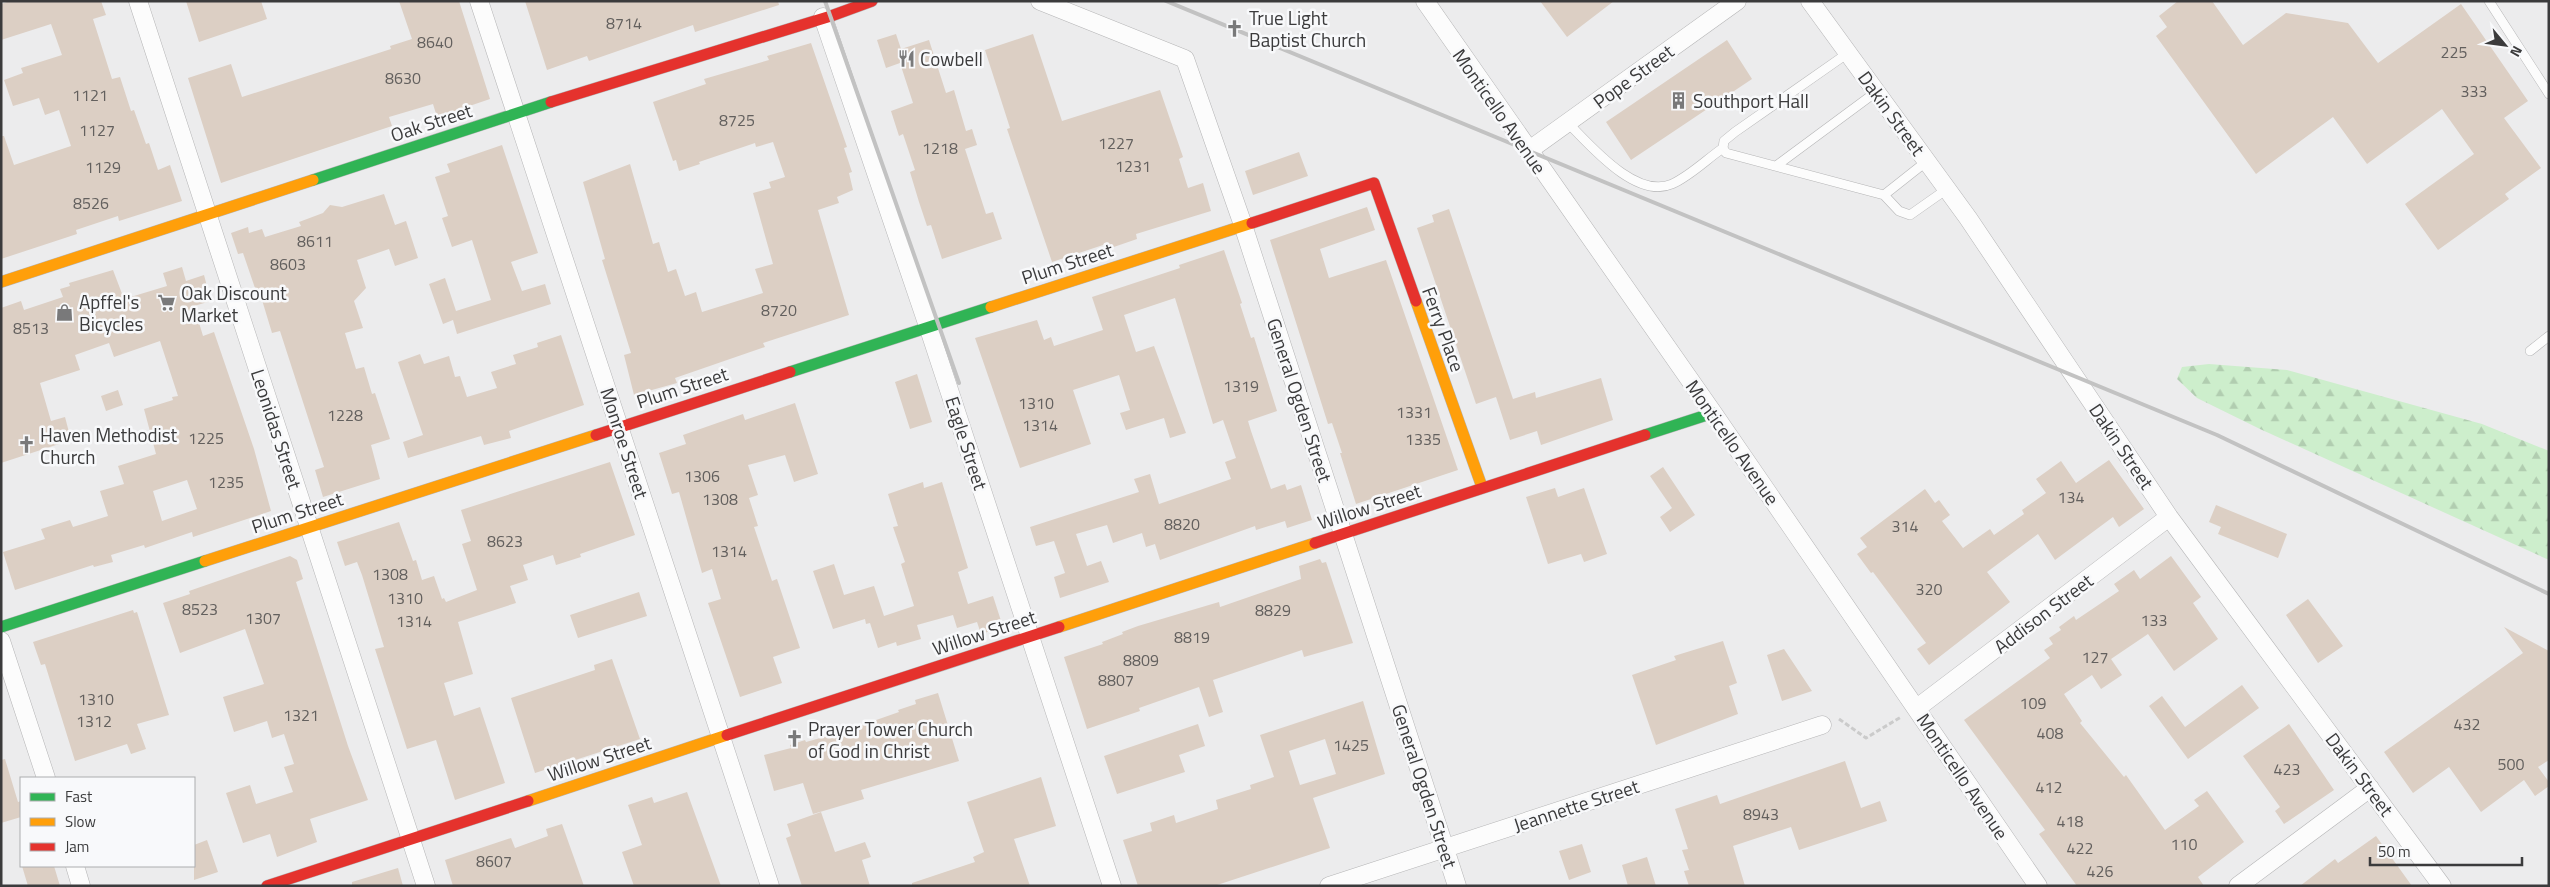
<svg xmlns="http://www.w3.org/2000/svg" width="2550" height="887" viewBox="0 0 2550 887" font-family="'Titillium Web',sans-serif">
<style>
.forest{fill:url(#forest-firs)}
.building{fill:#dccfc4;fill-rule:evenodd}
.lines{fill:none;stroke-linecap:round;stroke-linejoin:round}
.lane-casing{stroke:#b5b5b6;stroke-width:10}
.street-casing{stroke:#b5b5b6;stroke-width:19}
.fast-casing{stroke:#b5b5b6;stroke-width:12}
.slow-casing{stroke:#b5b5b6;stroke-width:12}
.jam-casing{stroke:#b5b5b6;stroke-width:12}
.path{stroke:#cbcbcb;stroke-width:3;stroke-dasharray:5 2.5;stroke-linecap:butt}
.lane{stroke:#fcfcfc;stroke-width:9}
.street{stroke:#fcfcfc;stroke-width:18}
.fast{stroke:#30b455;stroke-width:11}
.slow{stroke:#ff9f0a;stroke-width:11}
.jam{stroke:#e5322d;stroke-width:11}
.rail{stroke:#c2c2c2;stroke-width:4}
.labels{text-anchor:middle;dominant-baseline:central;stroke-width:5;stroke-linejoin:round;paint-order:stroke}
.number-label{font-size:16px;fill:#63605e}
.poi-label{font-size:19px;fill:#3b3b3c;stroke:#f8f9fb;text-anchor:start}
.street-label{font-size:19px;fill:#3b3b3c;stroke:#f8f9fb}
</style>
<defs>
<pattern id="forest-firs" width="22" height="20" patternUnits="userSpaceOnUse" patternTransform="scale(1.25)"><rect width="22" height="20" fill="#cdeecc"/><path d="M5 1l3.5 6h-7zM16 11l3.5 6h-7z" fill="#b1cdb0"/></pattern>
</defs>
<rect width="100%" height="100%" fill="#ececed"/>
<path class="forest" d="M 2209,364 L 2287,370 L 2482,424 L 2549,451 L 2549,560 L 2260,429 L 2197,398 L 2177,379 L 2182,367 Z"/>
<path class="building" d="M 10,1 L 101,1 L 106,15 L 93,19 L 112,79 L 120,77 L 131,111 L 134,110 L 146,144 L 149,143 L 158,170 L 170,165 L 182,201 L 119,221 L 118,216 L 76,230 L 77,234 L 1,259 L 1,136 L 4,136 L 14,165 L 71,146 L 59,110 L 45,115 L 39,98 L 13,106 L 4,80 L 23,73 L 21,68 L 62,55 L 51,24 L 1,40 L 1,4 Z
M 186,1 L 261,1 L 267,19 L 199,42 Z
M 399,1 L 459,1 L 490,99 L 437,117 L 433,104 L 389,117 L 392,126 L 221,183 L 188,78 L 231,64 L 242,97 L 391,49 L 390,46 L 412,39 Z
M 525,1 L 778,1 L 779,5 L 695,32 L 693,25 L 589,61 L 587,56 L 547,70 Z
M 1540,1 L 1614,1 L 1567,37 Z
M 2178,1 L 2212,1 L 2243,45 L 2286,13 L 2348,23 L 2378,63 L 2461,4 L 2528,101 L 2504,118 L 2541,168 L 2505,194 L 2509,199 L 2438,250 L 2405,204 L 2474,154 L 2442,109 L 2367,164 L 2333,117 L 2256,174 L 2156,36 L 2167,27 L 2159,16 Z
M 896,34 L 901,49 L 929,40 L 946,93 L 954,90 L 966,131 L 972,129 L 977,145 L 965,149 L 986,214 L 993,212 L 1002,239 L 942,259 L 931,225 L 927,226 L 919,202 L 910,172 L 915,170 L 903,134 L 899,136 L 891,111 L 913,103 L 900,63 L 886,68 L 877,40 Z
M 1033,34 L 1062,121 L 1160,90 L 1183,157 L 1179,159 L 1188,188 L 1203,183 L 1211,211 L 1136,234 L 1137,239 L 1108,249 L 1106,244 L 1052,262 L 1007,129 L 1010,128 L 985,50 Z
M 1727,40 L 1752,79 L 1631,160 L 1606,122 Z
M 811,43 L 847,147 L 844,148 L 852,172 L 849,173 L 853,190 L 837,197 L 839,203 L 818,210 L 849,315 L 763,343 L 765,347 L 675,378 L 677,383 L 634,395 L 624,355 L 631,353 L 602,260 L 605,259 L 583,182 L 630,164 L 653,244 L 659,242 L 668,272 L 676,269 L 685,296 L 696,292 L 702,312 L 763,293 L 755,269 L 773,264 L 753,193 L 771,188 L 769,182 L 785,177 L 773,142 L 756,147 L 755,143 L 699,162 L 700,164 L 679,171 L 676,160 L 673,161 L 653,102 L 706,84 L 704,79 L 769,60 L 767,56 Z
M 502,145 L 538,253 L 511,262 L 522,291 L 545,284 L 551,304 L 457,334 L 453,320 L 443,324 L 429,284 L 445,278 L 456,311 L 491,300 L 472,240 L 452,247 L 442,218 L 448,216 L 435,177 L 450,172 L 447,164 Z
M 1299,152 L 1308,176 L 1253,195 L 1245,171 Z
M 384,194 L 395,225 L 406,221 L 418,258 L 395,266 L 389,249 L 357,260 L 366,288 L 354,301 L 363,328 L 345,333 L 356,369 L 364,367 L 372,394 L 375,393 L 390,439 L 371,445 L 380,479 L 323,497 L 315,470 L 324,467 L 280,331 L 272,333 L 259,290 L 256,291 L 243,253 L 238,254 L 231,233 L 248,227 L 249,233 L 262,229 L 265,237 L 301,226 L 299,222 L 323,213 L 330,205 L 342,207 Z
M 1367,207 L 1375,230 L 1320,249 L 1329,278 L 1386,260 L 1458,470 L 1356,504 L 1340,453 L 1342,453 L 1332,423 L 1328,424 L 1270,240 Z
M 1449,209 L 1513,399 L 1535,392 L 1536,398 L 1601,378 L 1613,420 L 1541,445 L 1537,431 L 1510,440 L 1496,397 L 1476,404 L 1417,228 L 1434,222 L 1432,215 Z
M 1224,250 L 1242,303 L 1240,304 L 1251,338 L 1254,337 L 1277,411 L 1248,421 L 1251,431 L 1271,489 L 1285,484 L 1287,490 L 1301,485 L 1312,520 L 1287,528 L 1285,521 L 1256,530 L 1255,526 L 1160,560 L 1155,544 L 1146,547 L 1142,533 L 1113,543 L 1107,525 L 1076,534 L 1087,566 L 1101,561 L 1109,582 L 1060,598 L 1054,577 L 1065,573 L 1054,541 L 1036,546 L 1030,527 L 1139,492 L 1134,479 L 1150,474 L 1159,504 L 1200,490 L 1231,479 L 1225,462 L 1236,458 L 1223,420 L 1213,424 L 1175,298 L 1124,315 L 1136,352 L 1154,346 L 1186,433 L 1170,438 L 1164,418 L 1126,430 L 1120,413 L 1130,410 L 1119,375 L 1073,390 L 1091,444 L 1020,468 L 975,338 L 1037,320 L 1044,340 L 1051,337 L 1054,346 L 1103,330 L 1092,297 L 1180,268 L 1179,265 Z
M 182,267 L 186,281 L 204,275 L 211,301 L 194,306 L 203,336 L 214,332 L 254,449 L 271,511 L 193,537 L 192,532 L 145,548 L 144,545 L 111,555 L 113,562 L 94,567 L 93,565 L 15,590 L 3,552 L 45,539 L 41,529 L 70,520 L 73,527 L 108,516 L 100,491 L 124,484 L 118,466 L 156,454 L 144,409 L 173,400 L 172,397 L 178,396 L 160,341 L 114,357 L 109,343 L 75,355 L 80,370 L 40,383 L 51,421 L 65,417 L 70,436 L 57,440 L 59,444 L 1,463 L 1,308 L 21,301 L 24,310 L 63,297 L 60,289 L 70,286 L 69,283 L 113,270 L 124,299 L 167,286 L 163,273 ZM 187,480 L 197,509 L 162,521 L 153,491 Z
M 561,335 L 584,405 L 509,431 L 511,438 L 484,445 L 481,436 L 408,458 L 403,442 L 423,435 L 398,362 L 420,354 L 424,364 L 449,356 L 455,377 L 460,376 L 467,397 L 497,388 L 491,372 L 516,364 L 513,355 L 538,347 L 537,343 Z
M 917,374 L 932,422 L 910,429 L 895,382 Z
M 118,390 L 123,405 L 106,411 L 101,396 Z
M 795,403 L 818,474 L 794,482 L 785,455 L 748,465 L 758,495 L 749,498 L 758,526 L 754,527 L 772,581 L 777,579 L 800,648 L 773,657 L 782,683 L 740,697 L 708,603 L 721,599 L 712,569 L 702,573 L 679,492 L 672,494 L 659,453 L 686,444 L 683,435 L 743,414 L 745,420 Z
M 2109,460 L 2144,509 L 2119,527 L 2113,517 L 2055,560 L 2038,534 L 1987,572 L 2010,602 L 1929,665 L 1917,649 L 1926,643 L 1873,572 L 1871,573 L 1857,554 L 1867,547 L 1860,538 L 1925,489 L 1935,503 L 1939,500 L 1950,515 L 1942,521 L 1963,548 L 1990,529 L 1994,535 L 2024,514 L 2022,510 L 2046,493 L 2036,479 L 2061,461 L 2076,483 Z
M 610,462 L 635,535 L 580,554 L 581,557 L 556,565 L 553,555 L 523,565 L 528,580 L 510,586 L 516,603 L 458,622 L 473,674 L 444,683 L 454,716 L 480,707 L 505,783 L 455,800 L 436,740 L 407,749 L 375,649 L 384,647 L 362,575 L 357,562 L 345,566 L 337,542 L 399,522 L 413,561 L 416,560 L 422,580 L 434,576 L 442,599 L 444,598 L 446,602 L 477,590 L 462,544 L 471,541 L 461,510 Z
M 1663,467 L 1695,515 L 1670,532 L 1660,517 L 1672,508 L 1650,476 Z
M 923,482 L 924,488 L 942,482 L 968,568 L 958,572 L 968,604 L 993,596 L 1003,627 L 981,634 L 977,622 L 957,628 L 953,615 L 917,625 L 921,639 L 897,646 L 896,642 L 878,648 L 870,623 L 866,624 L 865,619 L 833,629 L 813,571 L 834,564 L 844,595 L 874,586 L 884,616 L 914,606 L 901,564 L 905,562 L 893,527 L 898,526 L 888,494 Z
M 1555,488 L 1558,497 L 1584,488 L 1607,554 L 1584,562 L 1581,554 L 1548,564 L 1526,497 Z
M 2216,505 L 2287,534 L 2278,558 L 2218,534 L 2221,527 L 2209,522 Z
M 290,556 L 297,560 L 303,579 L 296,582 L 348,746 L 368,800 L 310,819 L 317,842 L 277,857 L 270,834 L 243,843 L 226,793 L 250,785 L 256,804 L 293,792 L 284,767 L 294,764 L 284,734 L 272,738 L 267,721 L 234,732 L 223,697 L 264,684 L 245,629 L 180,653 L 163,603 L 190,594 L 189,591 Z
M 2171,556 L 2201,597 L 2193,603 L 2218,639 L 2174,671 L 2148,634 L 2111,659 L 2122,675 L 2101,689 L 2092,675 L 2064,694 L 2082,721 L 2080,723 L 2124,777 L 2126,775 L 2165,830 L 2199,806 L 2194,800 L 2207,791 L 2244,842 L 2198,877 L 2204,886 L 2077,886 L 2039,834 L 2045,830 L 1964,720 L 2050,658 L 2044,650 L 2053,644 L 2049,638 L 2061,630 L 2059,627 L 2074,616 L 2076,620 L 2119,591 L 2114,584 L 2134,570 L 2140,579 Z
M 1320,559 L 1322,563 L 1326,562 L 1353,643 L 1304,657 L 1302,650 L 1213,680 L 1223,712 L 1209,717 L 1199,687 L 1139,708 L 1140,711 L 1087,729 L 1064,657 L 1103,644 L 1102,642 L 1123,634 L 1122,632 L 1138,626 L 1219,602 L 1220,607 L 1301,579 L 1299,566 Z
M 639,592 L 647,616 L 578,638 L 570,615 Z
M 2308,599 L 2343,646 L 2318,663 L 2286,615 Z
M 133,610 L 134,613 L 137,612 L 169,715 L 137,724 L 146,749 L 131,754 L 127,744 L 75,761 L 45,664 L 41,665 L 33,642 Z
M 2504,627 L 2549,651 L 2549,760 L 2538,767 L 2549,782 L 2549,786 L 2535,796 L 2524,780 L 2481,812 L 2449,767 L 2413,793 L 2384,752 L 2523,653 Z
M 1723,641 L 1737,683 L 1729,686 L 1738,714 L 1656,745 L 1632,675 L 1676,660 L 1674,656 Z
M 1784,649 L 1812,691 L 1782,701 L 1767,655 Z
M 612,659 L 640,739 L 535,773 L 511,698 L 595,670 L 594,665 Z
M 2242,685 L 2259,708 L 2188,759 L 2149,706 L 2162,696 L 2185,727 Z
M 938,693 L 959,761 L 861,790 L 864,799 L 813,814 L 803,783 L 774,791 L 764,755 L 791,748 L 790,745 L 805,740 L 806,742 L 842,732 L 899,712 L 898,710 L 916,704 L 915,700 Z
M 1363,701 L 1385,774 L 1313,798 L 1330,848 L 1214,886 L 1138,886 L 1123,840 L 1152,831 L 1150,823 L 1174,815 L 1176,823 L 1218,809 L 1216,800 L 1251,789 L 1250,785 L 1274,777 L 1260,735 ZM 1325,739 L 1336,774 L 1300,785 L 1289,751 Z
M 1198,724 L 1205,746 L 1179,755 L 1185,772 L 1117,794 L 1104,756 Z
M 2289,724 L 2334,790 L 2284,824 L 2275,811 L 2280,807 L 2243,756 Z
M 5,759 L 18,802 L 21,801 L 21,817 L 1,823 L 1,760 Z
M 1845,761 L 1861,808 L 1880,801 L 1887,821 L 1799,850 L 1791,827 L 1733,846 L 1745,886 L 1689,886 L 1684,871 L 1689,870 L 1682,850 L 1688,849 L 1675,809 L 1717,795 L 1720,804 Z
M 1041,777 L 1056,826 L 1014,839 L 1030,886 L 912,886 L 912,883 L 975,862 L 973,857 L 984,852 L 967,802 Z
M 687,792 L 721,886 L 634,886 L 622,852 L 642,845 L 628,805 L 652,797 L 654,803 Z
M 821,812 L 835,852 L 865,842 L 871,857 L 862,860 L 870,886 L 802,886 L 786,838 L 791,836 L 787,824 Z
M 562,824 L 584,886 L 453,886 L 445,860 L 511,838 L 515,848 L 548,836 L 546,829 Z
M 2376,836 L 2412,886 L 2300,886 L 2335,859 L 2338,863 Z
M 207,840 L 218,872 L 194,880 L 194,845 Z
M 1582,844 L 1591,872 L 1569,880 L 1559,851 Z
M 1647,857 L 1656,886 L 1628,886 L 1622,865 Z
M 22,866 L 54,866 L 60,886 L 28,886 Z
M 398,868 L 403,886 L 352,886 L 352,882 Z"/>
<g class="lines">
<defs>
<path id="lane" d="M 2489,1 L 2549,94
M 1848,53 L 1735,132 L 1724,141 L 1723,148 L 1726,153 L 1884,195 L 1899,211 L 1910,215 L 1947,189
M 1568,123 C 1590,145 1636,200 1672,184 C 1690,176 1707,159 1723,148
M 1776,166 L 1876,92
M 1884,195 L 1927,161
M 2530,351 L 2549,336"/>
<path id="street" d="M 138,1 L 426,886
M 479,1 L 770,886
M 1040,1 L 1185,59 L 1243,225 L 1457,886
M 1425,1 L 1713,413 L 2038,886
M 1810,1 L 1968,218 L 2169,517 L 2442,886
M 823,17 L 928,326 L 1112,886
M 1528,151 L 1737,1
M 1,641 L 46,778
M 1917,708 L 2169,517
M 75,866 L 81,886
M 1329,886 L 1822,725
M 2238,886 L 2370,788"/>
<path id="fast" d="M 313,180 L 551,102
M 790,372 L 991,307
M 1645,435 L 1713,413
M 1,627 L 205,561"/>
<path id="slow" d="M 1,282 L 313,180
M 1416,301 L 1482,487
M 991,307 L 1252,223
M 205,561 L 596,435
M 1059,627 L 1315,543
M 528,801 L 727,735"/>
<path id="jam" d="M 551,102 L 831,16 L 872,1
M 1252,223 L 1374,183 L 1416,301
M 596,435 L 790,372
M 1315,543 L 1645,435
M 727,735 L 1059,627
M 267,886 L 528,801"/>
</defs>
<use href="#lane" class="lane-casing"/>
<use href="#street" class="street-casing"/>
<use href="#fast" class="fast-casing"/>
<use href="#slow" class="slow-casing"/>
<use href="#jam" class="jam-casing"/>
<path class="path" d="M 1839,719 L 1866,738 L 1901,717"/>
<use href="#lane" class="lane"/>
<use href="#street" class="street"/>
<use href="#fast" class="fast"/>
<use href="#slow" class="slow"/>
<use href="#jam" class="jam"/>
<path class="rail" d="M 825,1 L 959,383
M 1166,1 L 2217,435 L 2549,594"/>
</g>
<defs>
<symbol id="church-bare" viewBox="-9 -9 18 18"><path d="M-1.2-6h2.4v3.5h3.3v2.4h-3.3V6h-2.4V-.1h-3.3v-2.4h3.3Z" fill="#79797a" stroke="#f8f9fb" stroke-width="2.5" paint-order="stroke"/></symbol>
<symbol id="restaurant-bare" viewBox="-9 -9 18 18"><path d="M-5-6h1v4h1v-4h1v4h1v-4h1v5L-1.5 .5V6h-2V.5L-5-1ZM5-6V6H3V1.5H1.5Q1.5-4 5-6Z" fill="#79797a" stroke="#f8f9fb" stroke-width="2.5" paint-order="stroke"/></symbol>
<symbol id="building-bare" viewBox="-9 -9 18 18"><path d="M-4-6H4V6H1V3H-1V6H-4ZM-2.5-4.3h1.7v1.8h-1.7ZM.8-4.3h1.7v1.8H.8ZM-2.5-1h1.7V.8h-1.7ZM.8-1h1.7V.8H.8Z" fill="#79797a" stroke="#f8f9fb" stroke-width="2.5" paint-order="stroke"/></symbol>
<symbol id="supermarket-bare" viewBox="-9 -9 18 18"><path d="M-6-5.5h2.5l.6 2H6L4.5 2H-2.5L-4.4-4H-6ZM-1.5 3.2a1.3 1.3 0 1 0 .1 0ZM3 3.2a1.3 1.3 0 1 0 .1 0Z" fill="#79797a" stroke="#f8f9fb" stroke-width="2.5" paint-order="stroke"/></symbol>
<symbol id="shop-bare" viewBox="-9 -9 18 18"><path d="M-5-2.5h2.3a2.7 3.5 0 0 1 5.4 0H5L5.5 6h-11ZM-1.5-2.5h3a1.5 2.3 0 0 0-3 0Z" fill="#79797a" stroke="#f8f9fb" stroke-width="2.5" paint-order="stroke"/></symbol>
</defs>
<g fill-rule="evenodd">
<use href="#church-bare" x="1222" y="16" width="25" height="25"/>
<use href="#restaurant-bare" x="894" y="46" width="25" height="25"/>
<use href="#building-bare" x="1666" y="88" width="25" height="25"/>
<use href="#supermarket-bare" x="154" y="290" width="25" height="25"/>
<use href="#shop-bare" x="52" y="300" width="25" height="25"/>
<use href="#church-bare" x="14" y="432" width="25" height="25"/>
<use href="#church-bare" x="782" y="726" width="25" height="25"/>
</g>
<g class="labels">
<g class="number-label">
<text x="624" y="23">8714</text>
<text x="435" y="42">8640</text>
<text x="2454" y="52">225</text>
<text x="403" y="78">8630</text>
<text x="2474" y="91">333</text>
<text x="90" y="95">1121</text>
<text x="737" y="120">8725</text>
<text x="97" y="130">1127</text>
<text x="1116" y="143">1227</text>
<text x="940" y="148">1218</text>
<text x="1133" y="166">1231</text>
<text x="103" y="167">1129</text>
<text x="91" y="203">8526</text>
<text x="315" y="241">8611</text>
<text x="288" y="264">8603</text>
<text x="779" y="310">8720</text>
<text x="31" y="328">8513</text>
<text x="1241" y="386">1319</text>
<text x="1036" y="403">1310</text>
<text x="1414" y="412">1331</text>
<text x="345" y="415">1228</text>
<text x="1040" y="425">1314</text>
<text x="206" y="438">1225</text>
<text x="1423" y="439">1335</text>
<text x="702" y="476">1306</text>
<text x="226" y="482">1235</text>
<text x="2071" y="497">134</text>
<text x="720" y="499">1308</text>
<text x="1182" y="524">8820</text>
<text x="1905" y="526">314</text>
<text x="505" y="541">8623</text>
<text x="729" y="551">1314</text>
<text x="390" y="574">1308</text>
<text x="1929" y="589">320</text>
<text x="405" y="598">1310</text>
<text x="200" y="609">8523</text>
<text x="1273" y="610">8829</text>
<text x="263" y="618">1307</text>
<text x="2154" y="620">133</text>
<text x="414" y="621">1314</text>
<text x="1192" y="637">8819</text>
<text x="2095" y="657">127</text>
<text x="1141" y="660">8809</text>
<text x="1116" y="680">8807</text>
<text x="96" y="699">1310</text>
<text x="2033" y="703">109</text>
<text x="301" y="715">1321</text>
<text x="94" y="721">1312</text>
<text x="2467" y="724">432</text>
<text x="2050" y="733">408</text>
<text x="1351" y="745">1425</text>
<text x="2511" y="764">500</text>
<text x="2287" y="769">423</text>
<text x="2049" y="787">412</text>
<text x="1761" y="814">8943</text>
<text x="2070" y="821">418</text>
<text x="2184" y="844">110</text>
<text x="2080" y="848">422</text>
<text x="494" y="861">8607</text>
<text x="2100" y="871">426</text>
</g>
<g class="poi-label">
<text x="1249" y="17">True Light<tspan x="1249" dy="22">Baptist Church</tspan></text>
<text x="920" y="58">Cowbell</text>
<text x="1693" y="100">Southport Hall</text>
<text x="181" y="292">Oak Discount<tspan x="181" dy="22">Market</tspan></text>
<text x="79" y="301">Apffel's<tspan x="79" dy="22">Bicycles</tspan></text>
<text x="40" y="434">Haven Methodist<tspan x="40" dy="22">Church</tspan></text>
<text x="808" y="728">Prayer Tower Church<tspan x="808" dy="22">of God in Christ</tspan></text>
</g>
<g class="street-label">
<text transform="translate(1633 76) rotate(-36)">Pope Street</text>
<text transform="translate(1500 111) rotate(55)">Monticello Avenue</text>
<text transform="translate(1892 113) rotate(54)">Dakin Street</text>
<text transform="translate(431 122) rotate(-18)">Oak Street</text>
<text transform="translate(1067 263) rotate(-18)">Plum Street</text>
<text transform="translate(1444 329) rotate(70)">Ferry Place</text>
<text transform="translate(682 387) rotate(-18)">Plum Street</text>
<text transform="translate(1300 400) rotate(72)">General Ogden Street</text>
<text transform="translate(277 429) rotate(72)">Leonidas Street</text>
<text transform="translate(1733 442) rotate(55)">Monticello Avenue</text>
<text transform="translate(625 443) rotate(72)">Monroe Street</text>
<text transform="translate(967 443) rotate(72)">Eagle Street</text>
<text transform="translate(2122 446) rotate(56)">Dakin Street</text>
<text transform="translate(1369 506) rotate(-18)">Willow Street</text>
<text transform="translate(297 512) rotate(-18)">Plum Street</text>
<text transform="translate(2043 613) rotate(-37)">Addison Street</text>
<text transform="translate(984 632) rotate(-18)">Willow Street</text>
<text transform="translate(599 758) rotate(-18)">Willow Street</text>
<text transform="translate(2360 774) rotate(53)">Dakin Street</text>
<text transform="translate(1963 776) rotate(56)">Monticello Avenue</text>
<text transform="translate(1425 786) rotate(72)">General Ogden Street</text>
<text transform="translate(1576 805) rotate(-18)">Jeannette Street</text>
</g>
</g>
<rect width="2550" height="887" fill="none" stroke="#3b3b3c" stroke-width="5"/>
<rect x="20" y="777" width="175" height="90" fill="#f8f9fb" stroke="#acadaf"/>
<rect x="30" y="793" width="25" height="8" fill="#30b455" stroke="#acadaf"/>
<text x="65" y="802" font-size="15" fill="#3b3b3c">Fast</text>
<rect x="30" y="818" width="25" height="8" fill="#ff9f0a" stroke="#acadaf"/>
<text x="65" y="827" font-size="15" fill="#3b3b3c">Slow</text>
<rect x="30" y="843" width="25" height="8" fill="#e5322d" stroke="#acadaf"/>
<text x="65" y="852" font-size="15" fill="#3b3b3c">Jam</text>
<g transform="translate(2505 45) rotate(119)" stroke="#f8f9fb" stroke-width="4" paint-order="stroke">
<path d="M0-4L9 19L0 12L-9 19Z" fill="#3b3b3c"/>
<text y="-8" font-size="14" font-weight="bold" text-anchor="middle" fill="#3b3b3c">N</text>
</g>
<path d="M2370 857v8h152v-8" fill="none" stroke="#3b3b3c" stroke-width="2.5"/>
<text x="2378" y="857" font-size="15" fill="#3b3b3c" stroke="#f8f9fb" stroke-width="4" paint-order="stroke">50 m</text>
</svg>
